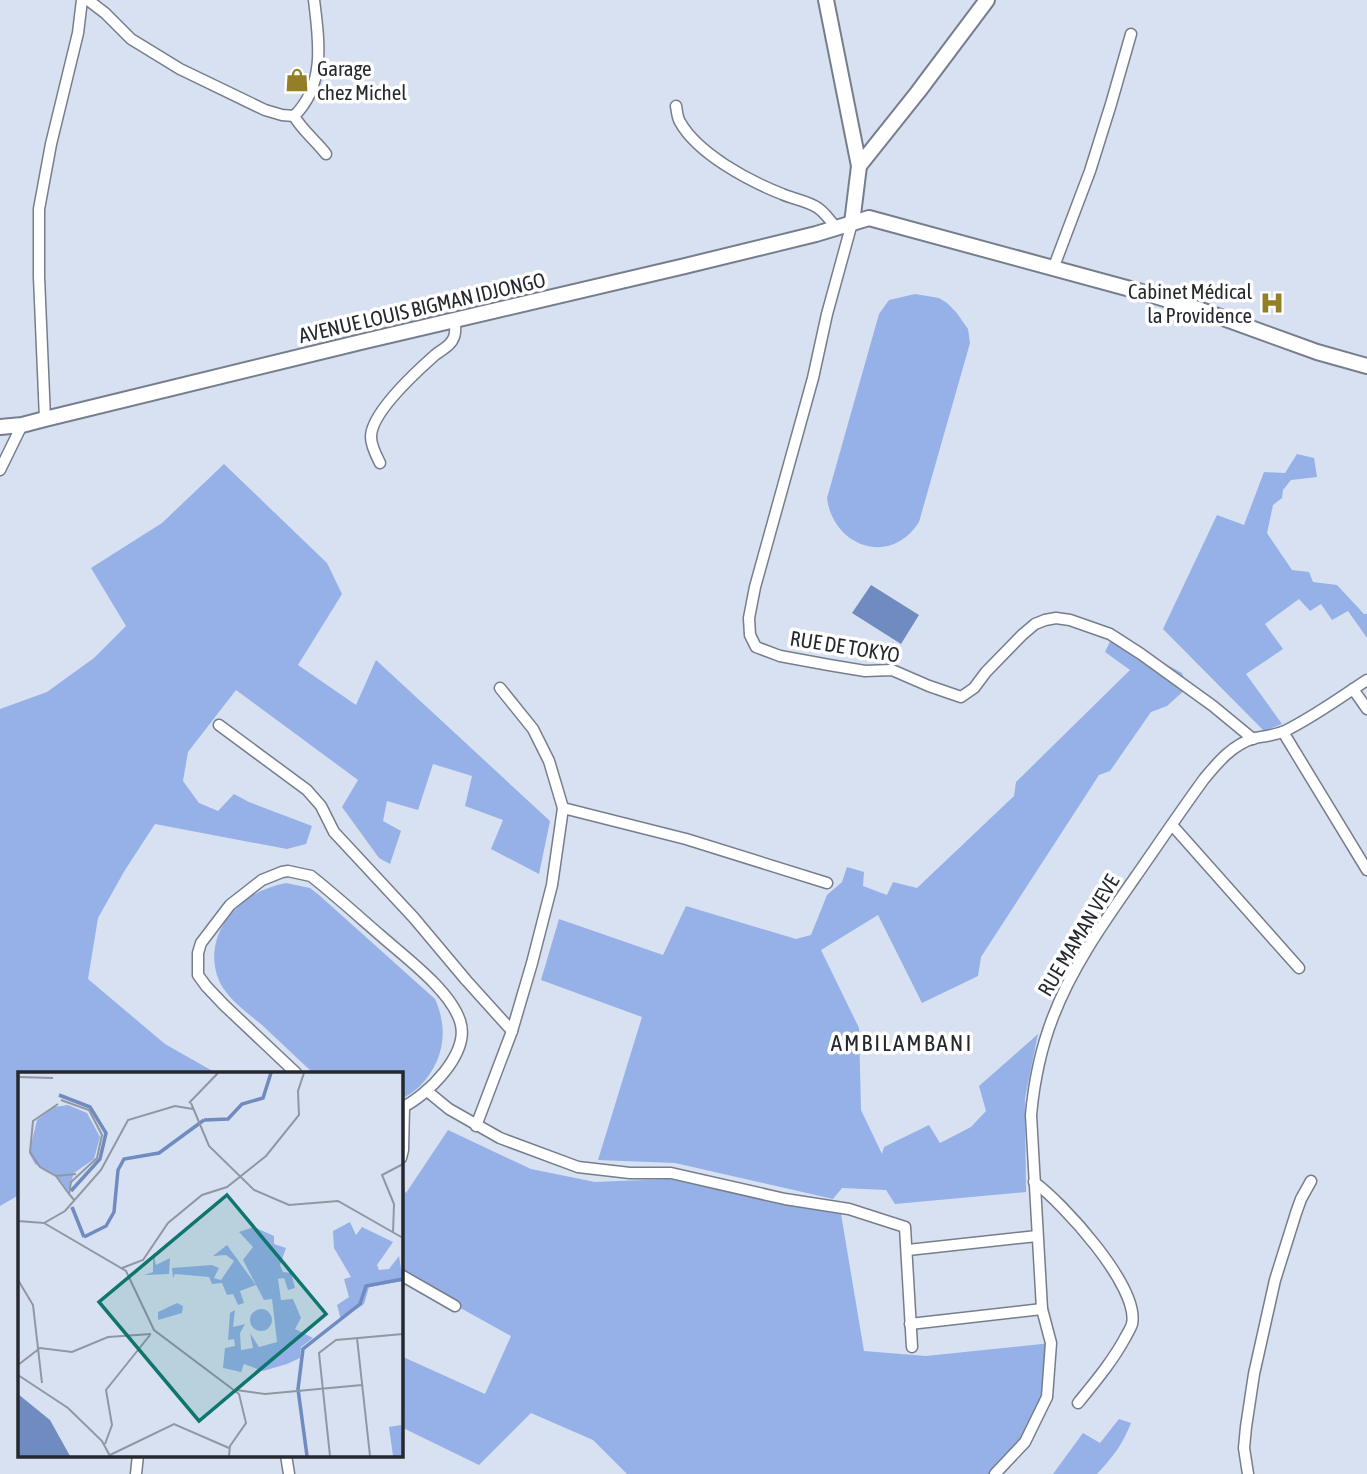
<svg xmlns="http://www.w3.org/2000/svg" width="1367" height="1474" font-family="'Asap Condensed',sans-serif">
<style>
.green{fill:#95b1e8}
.water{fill:#708bc0}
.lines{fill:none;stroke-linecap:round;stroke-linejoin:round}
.street-casing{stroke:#767e8d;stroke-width:13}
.secondary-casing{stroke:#767e8d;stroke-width:18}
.street{stroke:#fff;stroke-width:10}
.secondary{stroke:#fff;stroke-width:14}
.labels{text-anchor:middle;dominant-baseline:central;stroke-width:7;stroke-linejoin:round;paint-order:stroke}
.poi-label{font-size:21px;fill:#25292f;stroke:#fff;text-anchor:start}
.street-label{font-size:21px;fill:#25292f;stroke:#fff}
.neighbourhood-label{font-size:23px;letter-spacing:2px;fill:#25292f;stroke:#fff}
.inset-river{fill:none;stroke:#708bc0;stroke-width:3.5}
.inset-road{fill:none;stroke:#9097a3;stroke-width:2}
.view{fill:#0f766e;fill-opacity:0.15;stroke:#0f766e;stroke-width:3.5}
.inset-edge{fill:none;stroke:#25292f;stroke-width:3.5}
</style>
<rect width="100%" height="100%" fill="#d8e1f1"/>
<g class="green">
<path d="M915,294L939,298L947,303L956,312L968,329L970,343L919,522C891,567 833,547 827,498L879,314L889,300Z"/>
<path d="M1297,454L1314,458L1317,477L1291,480L1283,490L1282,498L1273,505L1267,533L1292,570L1309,572L1313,582L1337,585L1364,614H1367V638L1348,611L1332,620L1321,604L1310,611L1299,599L1265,624L1283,649L1246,674L1282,724L1264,731L1163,629L1217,515L1244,525L1264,472L1285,473Z"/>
<path d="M224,464L327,563L342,594L298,665L356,705L376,660L550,821L539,874L491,849L503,820L465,806L472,776L433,764L418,810L387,801L383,821L401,831L390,864L379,858L342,807L358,780L236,690L188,752L183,781L199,803L218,811L234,794L249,802L312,826L306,844L287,849L155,824L125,870L98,918L88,979L165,1044L216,1073H19V1195L0,1206V709L47,692L94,658L126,626L91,568L162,523Z"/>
<path d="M1113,635L1182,673L1188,687L1167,706L1151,712L1110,771L1099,775L981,957L978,976L922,1003L878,915L821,950L859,1028L861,1110L882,1154L884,1147L929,1125L940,1143L971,1127L986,1111L979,1086L1038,1034L1025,1098L1026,1192L895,1204L886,1190L842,1188L833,1199L675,1163L598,1160L642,1017L541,980L559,919L663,955L686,906L796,939L811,935L827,895L842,882L847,867L864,872L863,886L887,895L893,882L917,888L1014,796L1016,782L1130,670L1105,652Z"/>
<path d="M286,883L310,888L319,895L435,999C449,1030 444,1061 420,1086C415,1091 408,1095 402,1099H401V1073H313C296,1057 279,1041 262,1025C250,1015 236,1005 226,992C209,970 211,939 228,918C243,898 262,888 286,883Z"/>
<path d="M448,1130L531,1169L595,1182L668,1179L802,1207L841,1214L864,1351L926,1356L1051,1343L1047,1397L1025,1442L995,1474H627L593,1440L531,1413L479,1465L401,1427V1356L485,1394L511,1336L401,1275V1185L406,1193Z"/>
<path d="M1119,1419L1131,1423C1123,1444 1112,1458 1097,1474H1053L1083,1433L1100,1443Z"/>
</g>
<path class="water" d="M871,585L919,615L901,644L852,613Z"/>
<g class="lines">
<g class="street-casing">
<g id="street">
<path d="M88,0L105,13L131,39L180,69L265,110L282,115L294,116C326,85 319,40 314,0"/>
<path d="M676,106C677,111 677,117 680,122C698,154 749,181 782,194C793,199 808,201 818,208C825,213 831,221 836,228"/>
<path d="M294,116C302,130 316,141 326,154"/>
<path d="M852,223L827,314L813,378L755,587L749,618L750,635L756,647L780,656L829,665L865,671L892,670L929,686L961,697L974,688L986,672L1022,635L1035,624L1045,620L1056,618L1070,620L1110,634L1141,654L1213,706L1253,739"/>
<path d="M1053,269L1090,171L1111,104L1131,34"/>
<path d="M45,419L39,277V209L51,144L78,33L82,0"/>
<path d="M380,463C376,455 371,446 371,437C371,413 417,371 435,355C441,350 451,346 454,337C456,332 455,325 455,320"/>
<path d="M0,470L22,425"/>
<path d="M1353,689L1367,709"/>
<path d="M219,725L307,790L321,806L334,832L414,918L466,980L512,1031"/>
<path d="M1283,732L1367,870"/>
<path d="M563,808L686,839L827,883"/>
<path d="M1172,825L1299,968"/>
<path d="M296,1073L224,1005L206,986L198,975V953L201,943L230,905L262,880L282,872L288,871L311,876C335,895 357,915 380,935C405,957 450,990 460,1021C471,1053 427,1096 401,1108"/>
<path d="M427,1091L449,1109L500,1138L578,1167L630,1173H671L785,1199L849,1209L905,1227L912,1347"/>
<path d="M476,1126L512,1031L532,963L552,885L563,808L549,761L533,729L500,688"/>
<path d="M401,1158L403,1150L404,1107"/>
<path d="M1034,1182C1062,1202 1140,1287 1132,1324C1131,1328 1127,1334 1125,1338C1112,1362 1095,1382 1078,1403"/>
<path d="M908,1250L1037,1236"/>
<path d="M401,1275L455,1306"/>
<path d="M910,1324L1042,1309"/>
<path d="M286,1455L289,1474"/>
<path d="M136,1474L138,1455"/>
<path d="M995,1474L1025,1442L1047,1397L1051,1343L1042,1309L1031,1115C1034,1082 1041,1048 1053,1017C1072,967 1104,922 1134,879C1157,846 1180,812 1204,779C1218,762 1233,744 1255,738C1266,736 1277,735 1287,730C1315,716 1341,697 1367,680"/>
<path d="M1248,1474L1244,1448L1246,1427L1254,1374L1275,1280L1296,1213L1301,1199L1311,1181"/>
</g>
</g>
<g class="secondary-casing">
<g id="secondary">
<path d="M826,0L859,166L852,223"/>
<path d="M859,166L918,92L987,0"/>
<path d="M0,427L22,425L45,419L365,341L685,266L816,234L869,218L1145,293L1201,310L1317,352L1367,366"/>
</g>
</g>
<use href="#street" class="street"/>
<use href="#secondary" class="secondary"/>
</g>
<defs>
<g id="shop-bare" transform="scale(1.89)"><path d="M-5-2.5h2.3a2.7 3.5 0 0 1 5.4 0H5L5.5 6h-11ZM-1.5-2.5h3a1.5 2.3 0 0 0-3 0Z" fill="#927f26" stroke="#fff" stroke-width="2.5" paint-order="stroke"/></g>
<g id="hospital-bare" transform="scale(1.89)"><path d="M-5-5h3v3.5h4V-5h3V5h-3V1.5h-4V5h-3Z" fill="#927f26" stroke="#fff" stroke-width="2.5" paint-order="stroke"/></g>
</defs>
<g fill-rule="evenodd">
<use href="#shop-bare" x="297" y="80"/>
<use href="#hospital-bare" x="1272" y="303"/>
</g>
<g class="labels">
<g class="poi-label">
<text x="317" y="68">Garage<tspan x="317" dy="24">chez Michel</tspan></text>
<text x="1252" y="291" text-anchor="end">Cabinet Médical<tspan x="1252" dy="24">la Providence</tspan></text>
</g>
<g class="street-label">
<text transform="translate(422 307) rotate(-13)">AVENUE LOUIS BIGMAN IDJONGO</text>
<text transform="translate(845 646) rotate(9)">RUE DE TOKYO</text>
<text transform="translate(1078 935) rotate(-59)">RUE MAMAN VEVE</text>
</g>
<g class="neighbourhood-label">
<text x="902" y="1043">AMBILAMBANI</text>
</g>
</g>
<g transform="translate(18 1072)">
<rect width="385" height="385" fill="#d8e1f1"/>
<path d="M50,33L69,41L82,65L76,87L56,101L50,119L39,104L17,92L11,81L19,48L36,35ZM332,150L338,163L344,155L375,170L359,193L361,198L371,197L381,184L385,209L351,215L346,232L323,248L319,233L331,225L326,207L333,205L316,176L315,159ZM236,155L256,164V172L268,176L262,193L265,200L273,201L277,216L270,218L266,206L260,207L263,228L275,227L283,246L277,257L295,266L283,275L282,286L269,292L245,299L226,292L223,300L205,296L207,276L217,274L216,267L210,268L212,241L217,238L215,255L227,252L222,261L223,278L235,276L232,261L241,275L259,270L254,227L246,228L225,188L235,175L221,160ZM209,173L238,213L222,219L226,231L220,233L215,222L209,223L204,211L194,212L191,205L157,202L155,206L154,196L194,193L201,196L196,206L203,208L216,189L208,183L195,184ZM135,180L138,193L152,186L151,202L126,203L135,200ZM159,231L165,234L164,241L140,248V240ZM232 248a11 11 0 1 1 22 0a11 11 0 1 1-22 0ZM382,334L385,384H375L371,355L383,353Z" fill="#95b1e8"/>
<path d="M0,322L32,348L52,384H0Z" fill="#708bc0"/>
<path class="inset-river" d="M41,23L72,35L88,61L82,87L53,119M186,48L210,47L224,32L245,26L253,1M54,135L66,165M66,165L88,154L96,140L100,98L106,87L141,81L186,48M289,384L280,317L285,277L342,232L348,214L385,207"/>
<path class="inset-road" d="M385,1V50M0,5L35,6M43,28L71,38L84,63L79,86L53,110L51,122L57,129M171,31L200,1M173,31L191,74L236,118L271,133L320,129L385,166M40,32L15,49L12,80L22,95L38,104L58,102M38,104L51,122M0,149L26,151L47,139L83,98L110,48L157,34L175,37M26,151L108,199L136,258L221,322L228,351L212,374L211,384M375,161L376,132L364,103L385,92M104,196L125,188L150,151L184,123L209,115L248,84L281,43L280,19L286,1M0,208L15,233L24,311M339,266L352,384M0,293L22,276L54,280L90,265L133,262M0,303L50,336L84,369L92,384M218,318L247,322L344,313M87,372L94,353L88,318L132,263M92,383L156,352L211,376M312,384L301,281L318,268L385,262"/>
<path class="view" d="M209,123L308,242L181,349L81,230Z"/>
<rect width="385" height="385" class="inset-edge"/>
</g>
</svg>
